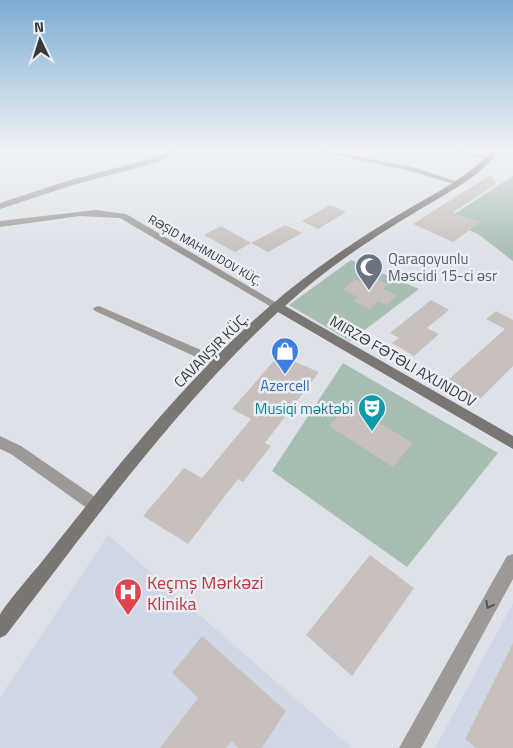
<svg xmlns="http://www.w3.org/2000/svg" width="513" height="748" font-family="'Titillium Web',sans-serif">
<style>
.built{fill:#d0d8e5}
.green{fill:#a8beb3}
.building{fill:#c7c0bc}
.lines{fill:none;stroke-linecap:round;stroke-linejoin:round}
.minor{fill:#9c9997;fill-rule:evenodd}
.tertiary{fill:#9c9997;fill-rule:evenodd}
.secondary{fill:#7a7673;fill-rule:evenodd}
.oneway{stroke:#505152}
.labels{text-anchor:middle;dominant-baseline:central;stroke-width:5;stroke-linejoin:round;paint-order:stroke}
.far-street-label{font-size:12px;fill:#37393b;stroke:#ebeff5}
.worship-label{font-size:15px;fill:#5b616d;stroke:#ebeff5;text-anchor:start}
.street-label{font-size:15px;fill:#37393b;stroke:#ebeff5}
.shop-label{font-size:15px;fill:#366cbe;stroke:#ebeff5}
.culture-label{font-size:15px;fill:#0d838f;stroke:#ebeff5;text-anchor:end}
.near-health-label{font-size:18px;fill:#be3a42;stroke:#ebeff5;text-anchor:start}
</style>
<rect width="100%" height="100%" fill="#dee2e8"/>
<g class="built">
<path d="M108,535L352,748H0V697Z"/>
<path d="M513,603V748H435Z"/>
</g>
<g class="green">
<path d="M513,176V261L478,234L445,220Z"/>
<path d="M351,260L419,289L350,341L289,305Z"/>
<path d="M343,363L498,453L407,567L272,471Z"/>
</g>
<g class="building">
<path d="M490,175L496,184L452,213L481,222L453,242L413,224Z"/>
<path d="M330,205L346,212L318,229L302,221Z"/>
<path d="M285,225L302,233L268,252L251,243Z"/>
<path d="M221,226L251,243L235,252L204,235Z"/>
<path d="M368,275L388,284L383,289L397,295L387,305L378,301L370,309L353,301L358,297L342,290L355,279L361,282Z"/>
<path d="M431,300L449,310L427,328L439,334L414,356L392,343L399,338L390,333Z"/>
<path d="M496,311L513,320V366L480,399L448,380L505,329L486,319Z"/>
<path d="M279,355L319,372L265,443L271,446L243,482L238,479L188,544L143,516L184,468L202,478L251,419L232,409Z"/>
<path d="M350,405L413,443L393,467L329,426Z"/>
<path d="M370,555L414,588L352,676L306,635Z"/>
<path d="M202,636L286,711L262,748H239L232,741L226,748H160L198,698L172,673Z"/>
<path d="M513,643V748H476L465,739Z"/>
</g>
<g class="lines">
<g class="minor">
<path d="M170,150H179L159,162L73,185L0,209V203L67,181L153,158Z"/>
<path d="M312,150H325L416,168L461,183L457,185L414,172Z"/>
<path d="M456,150H466L494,158L490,160L456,152Z"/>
<path d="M96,210L126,214L282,306L277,309L273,308L120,218L80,216L0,227V221Z"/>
<path d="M99,306L224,360L226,363L224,366H216L95,311L93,309L95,307Z"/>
<path d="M0,436L21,446L101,501L104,506L101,511L96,513L91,511L11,454L0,449Z"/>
</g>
<path class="tertiary" d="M513,554V579L421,748H399L507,556Z"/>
<path class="secondary" d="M492,150H500C478,179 445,194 414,213C369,240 324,270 285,306L513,436V449L278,312C175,408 92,523 6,635L0,638C0,631 0,622 0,615C2,608 37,568 44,559C125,457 209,348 315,270C345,248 377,227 410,208C439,191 470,176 492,150Z"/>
</g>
<defs><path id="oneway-chevron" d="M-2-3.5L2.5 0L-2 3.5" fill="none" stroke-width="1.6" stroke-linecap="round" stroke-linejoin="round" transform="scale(1.25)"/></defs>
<use class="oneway" href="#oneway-chevron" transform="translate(489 605) rotate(119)"/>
<linearGradient id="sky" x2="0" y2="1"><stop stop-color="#7cacd1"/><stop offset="0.59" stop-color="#f0f2f5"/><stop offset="1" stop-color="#f0f2f5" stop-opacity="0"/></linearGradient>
<rect width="513" height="254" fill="url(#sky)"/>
<defs>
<g id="mosque-pin" transform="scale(1.4375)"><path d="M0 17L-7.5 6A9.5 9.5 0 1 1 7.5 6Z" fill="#6b7280" stroke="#ebeff5"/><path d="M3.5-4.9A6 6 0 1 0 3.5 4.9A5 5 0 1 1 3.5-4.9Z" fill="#fff"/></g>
<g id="shop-pin" transform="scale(1.4375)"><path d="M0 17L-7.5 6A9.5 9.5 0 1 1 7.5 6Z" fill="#3f7fe0" stroke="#ebeff5"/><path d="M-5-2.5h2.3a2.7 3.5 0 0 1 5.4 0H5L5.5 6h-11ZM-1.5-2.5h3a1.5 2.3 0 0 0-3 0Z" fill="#fff"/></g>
<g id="theatre-pin" transform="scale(1.4375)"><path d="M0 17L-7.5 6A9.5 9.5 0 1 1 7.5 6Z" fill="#0f9aa8" stroke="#ebeff5"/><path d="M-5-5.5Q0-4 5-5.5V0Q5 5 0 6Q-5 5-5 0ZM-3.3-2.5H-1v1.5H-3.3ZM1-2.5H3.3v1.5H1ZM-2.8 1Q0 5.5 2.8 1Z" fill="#fff"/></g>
<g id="hospital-pin" transform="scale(1.4375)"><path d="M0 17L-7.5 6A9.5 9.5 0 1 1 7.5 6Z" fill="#e0444e" stroke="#ebeff5"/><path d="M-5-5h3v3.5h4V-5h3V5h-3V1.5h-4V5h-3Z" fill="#fff"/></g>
</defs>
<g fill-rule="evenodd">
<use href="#mosque-pin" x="369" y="267"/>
<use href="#shop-pin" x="285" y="351"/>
<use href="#theatre-pin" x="372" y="408"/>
<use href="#hospital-pin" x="128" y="592"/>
</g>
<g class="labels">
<g class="far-street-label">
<text transform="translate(205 250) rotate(30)">RƏŞID MAHMUDOV KÜÇ.</text>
</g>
<g class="worship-label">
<text x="388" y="258">Qaraqoyunlu<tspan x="388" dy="17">Məscidi 15-ci əsr</tspan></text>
</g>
<g class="street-label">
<text transform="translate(211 350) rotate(-45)">CAVANŞIR KÜÇ.</text>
<text transform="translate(403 361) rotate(30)">MIRZƏ FƏTƏLI AXUNDOV</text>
</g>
<g class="shop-label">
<text x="285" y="385">Azercell</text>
</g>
<g class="culture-label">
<text x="353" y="408">Musiqi məktəbi</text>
</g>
<g class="near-health-label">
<text x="147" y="582">Keçmş Mərkəzi<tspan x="147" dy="21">Klinika</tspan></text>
</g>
</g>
<g transform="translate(40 40) rotate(356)" stroke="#ebeff5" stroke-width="4" paint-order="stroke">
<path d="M0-4L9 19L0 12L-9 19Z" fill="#37393b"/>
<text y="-8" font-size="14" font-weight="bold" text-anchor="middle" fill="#37393b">N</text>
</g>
</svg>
